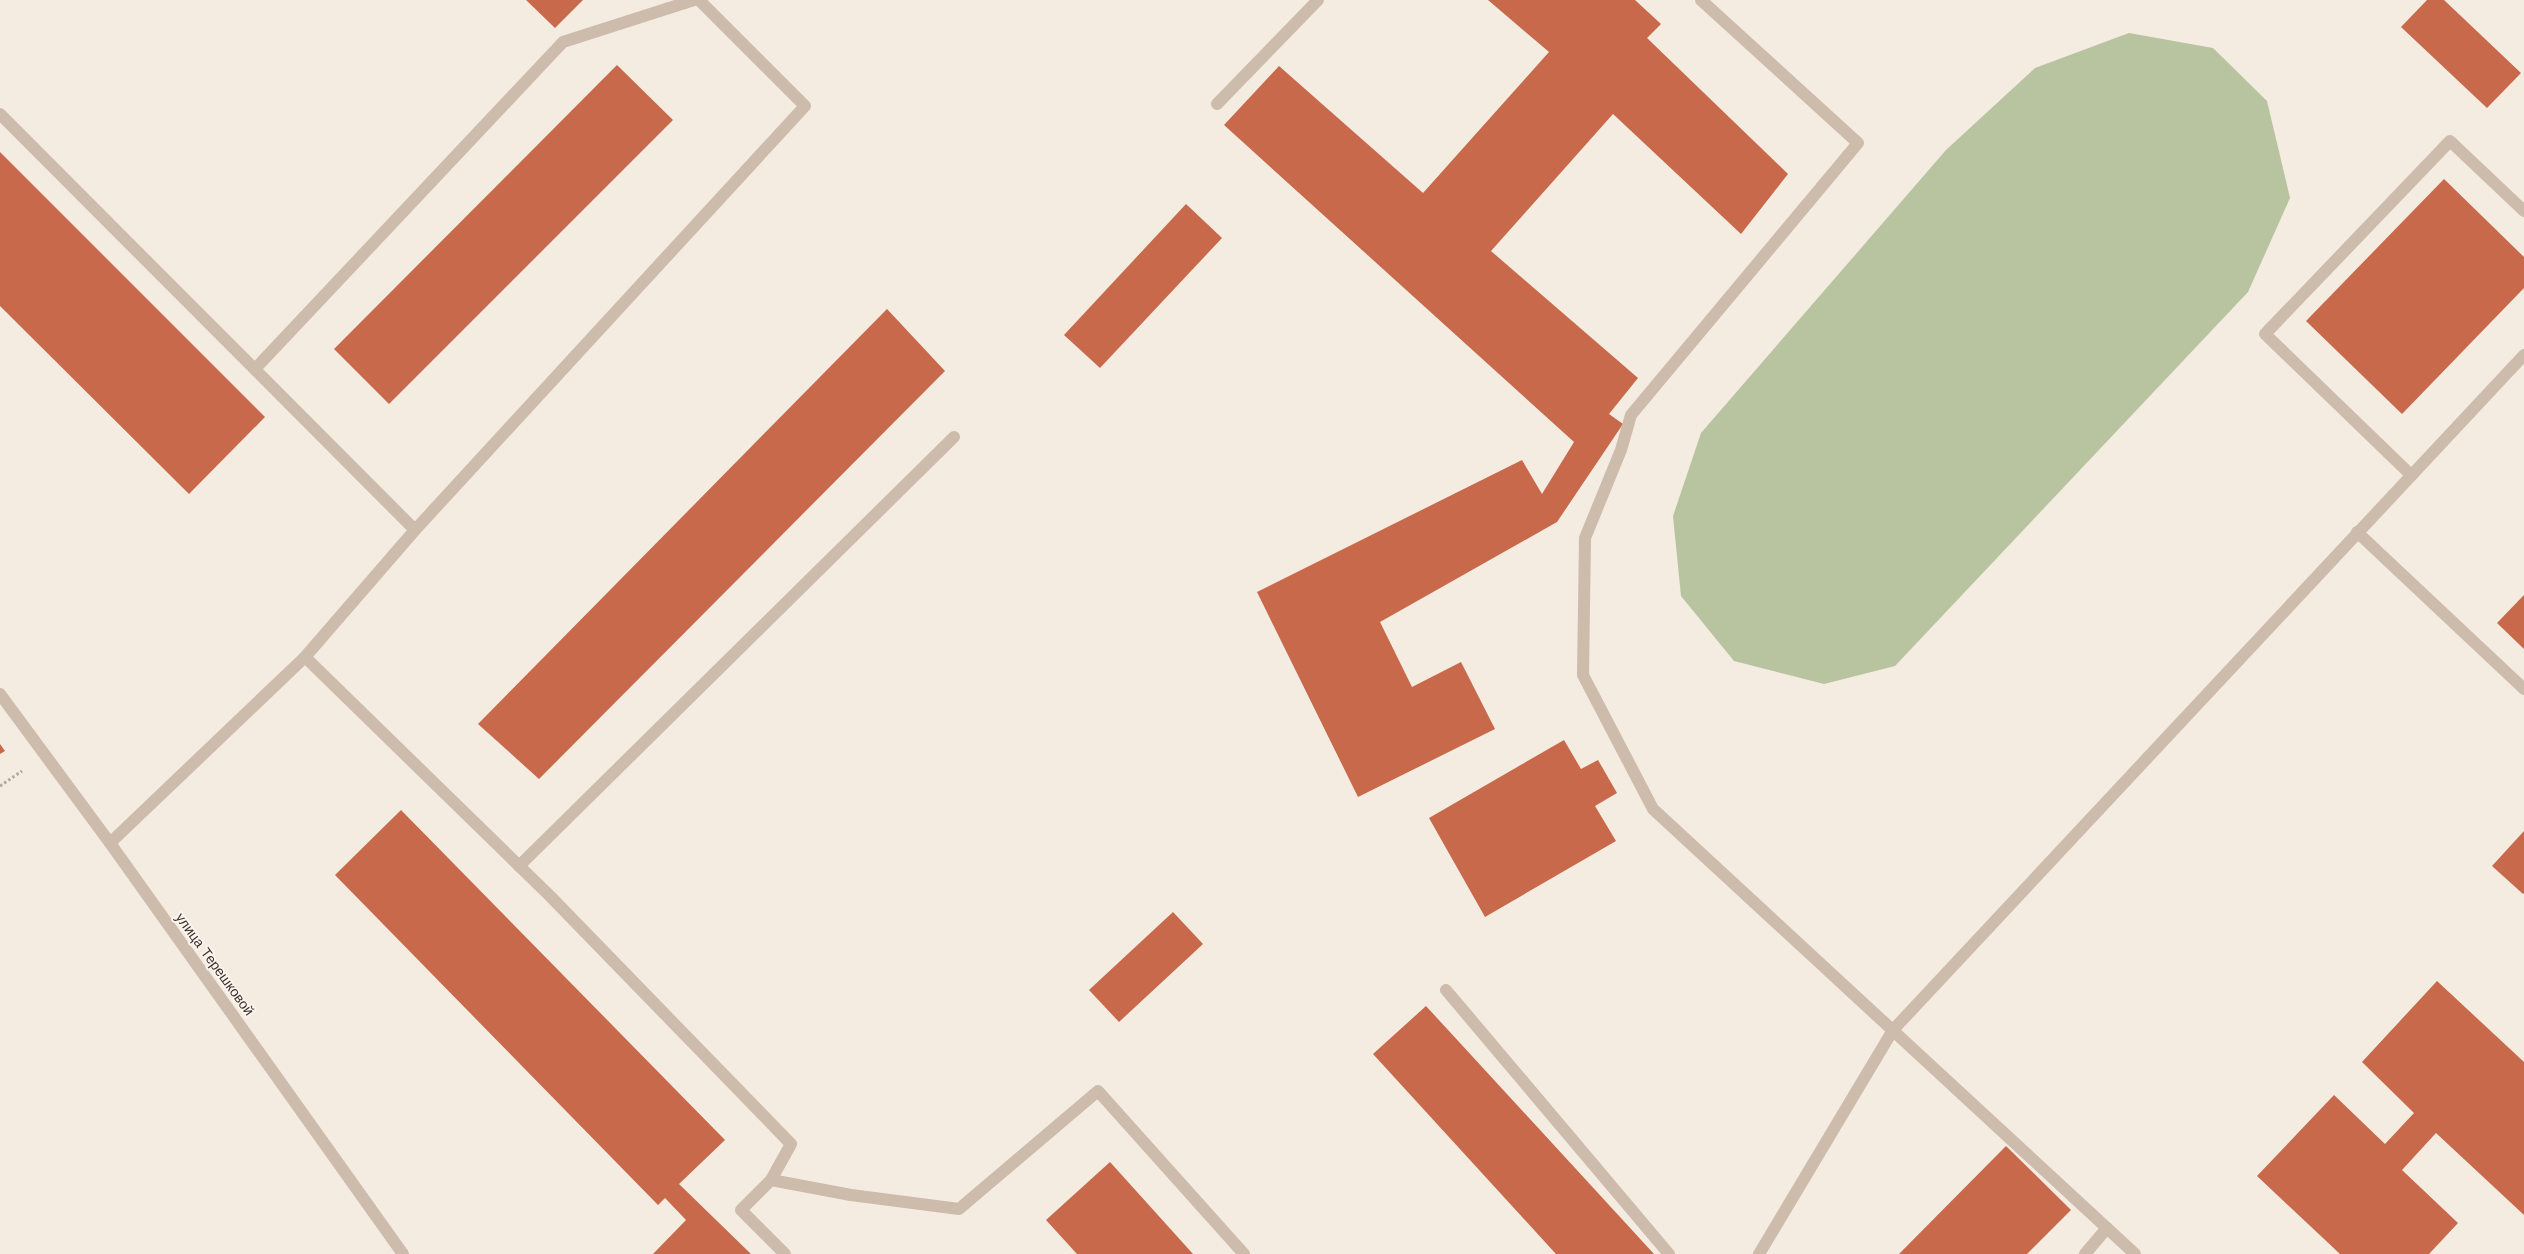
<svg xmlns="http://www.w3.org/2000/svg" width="2524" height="1254" font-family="'Work Sans',sans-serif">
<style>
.green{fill:#b8c4a0}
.building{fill:#c8694b}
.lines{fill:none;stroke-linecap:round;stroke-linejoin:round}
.path{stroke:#b9a596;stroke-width:3;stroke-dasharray:2.5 2.5;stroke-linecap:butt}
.service{stroke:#cdbbac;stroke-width:12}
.minor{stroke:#cdbbac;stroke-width:12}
.labels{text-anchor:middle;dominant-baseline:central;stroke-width:4;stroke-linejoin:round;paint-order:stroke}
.street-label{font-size:14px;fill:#3b302b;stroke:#fbf5ee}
</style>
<rect width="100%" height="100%" fill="#f4ebe1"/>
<path class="green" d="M2129,33L2213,48L2267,101L2290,198L2248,292L1895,666L1824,684L1734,661L1681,596L1673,516L1701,433L1946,150L2035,68Z"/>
<g class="building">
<path d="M526,0H583L555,28Z"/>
<path d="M1488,0H1635L1661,24L1647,38L1788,174L1741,234L1613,114L1491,251L1638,378L1609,414L1623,424L1557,522L1380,622L1412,687L1461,662L1495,729L1358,797L1257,592L1522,460L1542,494L1574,442L1224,125L1279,66L1423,193L1549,52Z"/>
<path d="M2427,0H2444L2521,73L2487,108L2401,27Z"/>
<path d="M617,65L673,120L389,404L334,349Z"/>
<path d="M0,152L265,417L189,494L0,306Z"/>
<path d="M2444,179L2524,257V288L2402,414L2306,321Z"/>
<path d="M1186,204L1222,238L1100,368L1064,335Z"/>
<path d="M887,309L945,371L539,779L478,724Z"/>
<path d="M2524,595V649L2497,623Z"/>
<path d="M1564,740L1581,769L1598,760L1617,793L1595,806L1616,841L1485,917L1429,818Z"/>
<path d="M0,744L5,751L0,754Z"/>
<path d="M401,810L725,1140L679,1184L751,1254H653L686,1220L665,1198L658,1205L335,875Z"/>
<path d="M2524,831V893L2523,894L2492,866Z"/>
<path d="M1173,912L1203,944L1119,1022L1089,990Z"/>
<path d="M2437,981L2524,1062V1215L2436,1133L2402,1170L2458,1223L2429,1254H2340L2257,1176L2334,1095L2385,1144L2414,1113L2362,1062Z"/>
<path d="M1426,1006L1654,1254H1556L1373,1054Z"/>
<path d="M2006,1146L2071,1210L2027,1254H1899Z"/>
<path d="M1110,1162L1193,1254H1077L1046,1220Z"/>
</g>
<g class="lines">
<path class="path" d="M0,786L22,771"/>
<g class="service">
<path d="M1701,0L1858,143L1631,415L1621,450L1585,538L1583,675L1653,809L2135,1254"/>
<path d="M1217,104L1318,0"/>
<path d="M0,114L415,530"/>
<path d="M255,369L563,42L694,0"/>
<path d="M2411,475L2265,334L2450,141L2524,211"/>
<path d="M2357,532L2524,689"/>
<path d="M305,657L415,530L805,106L699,0"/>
<path d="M110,843L305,657L550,896L791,1144L771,1180L741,1210L785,1254"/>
<path d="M519,866L954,437"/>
<path d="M1446,990L1669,1254"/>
<path d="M771,1180L851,1195L959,1209L1098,1091L1244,1254"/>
<path d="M1759,1254L1893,1030L2524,355"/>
<path d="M2085,1254L2107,1228"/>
</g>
<path class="minor" d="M0,694L110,843L403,1254"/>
</g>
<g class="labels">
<g class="street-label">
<text transform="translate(215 964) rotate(54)">улица Терешковой</text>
</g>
</g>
</svg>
